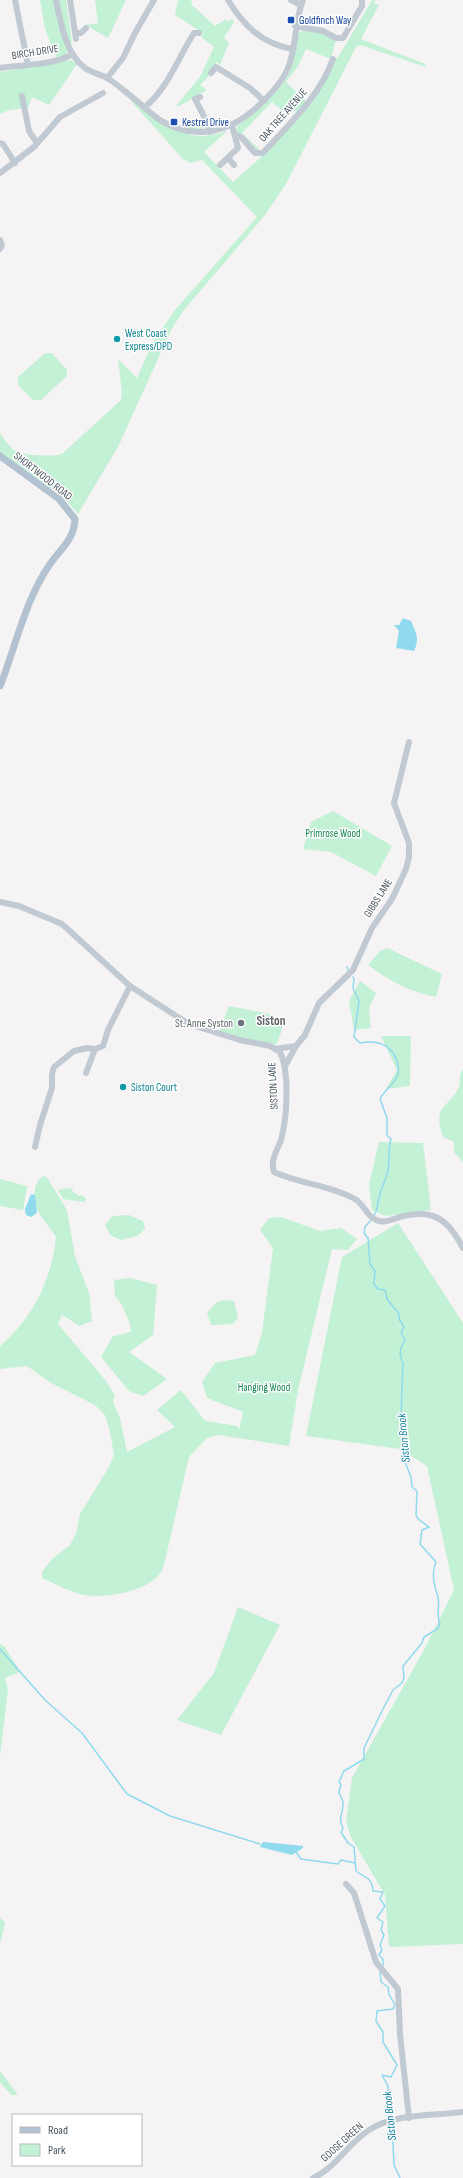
<svg xmlns="http://www.w3.org/2000/svg" width="463" height="2178" font-family="'Sofia Sans Condensed',sans-serif">
<style>
.green{fill:#c3f1d5}
.water{fill:#90daee}
.lines{fill:none;stroke-linecap:round;stroke-linejoin:round}
.stream{stroke:#90daee;stroke-width:1.5}
.minor{stroke:#c1cad2;stroke-width:6}
.major{stroke:#b3c2d1;stroke-width:7}
.transit-dot{fill:#1a4fb4;stroke:#fff;stroke-width:1.5}
.culture-dot{fill:#0f9aa8;stroke:#fff;stroke-width:1.5}
.worship-dot{fill:#6b7280;stroke:#fff;stroke-width:1.5}
.labels{text-anchor:middle;dominant-baseline:central;stroke-width:3;stroke-linejoin:round;paint-order:stroke}
.transit-label{font-size:11px;fill:#164399;stroke:#fff;text-anchor:start}
.street-label{font-size:11px;fill:#4a5661;stroke:#fff}
.culture-label{font-size:11px;fill:#0d838f;stroke:#fff;text-anchor:start}
.park-label{font-size:11px;fill:#17864f;stroke:#fff}
.worship-label{font-size:11px;fill:#5b616d;stroke:#fff;text-anchor:end}
.water-label{font-size:12px;font-style:italic;fill:#0c7c9b;stroke:#fff}
.quarter-label{font-size:13px;font-weight:bold;fill:#5f6368;stroke:#fff}
</style>
<rect width="100%" height="100%" fill="#f5f3f3"/>
<g class="green">
<path d="M40,0H66L72,42L66,55L56,57L45,29Z"/>
<path d="M95,0H126L108,38L86,25L98,23Z"/>
<path d="M178,0H190L193,3L191,4L215,26L226,19L228,22L232,19L234,22L224,38L229,43L220,65L217,62L211,70L212,73L200,85L207,90L179,106H176L200,77L214,47L201,37L203,33L175,15Z"/>
<path d="M372,0H376L374,4L379,5L361,39L425,64L426,67L360,45L356,47L286,184L265,215L184,310L171,330L119,445L78,514L68,502L0,453V433C4,439 10,448 17,452C24,455 55,457 62,454L121,400L122,392L118,359L137,378L153,342L175,310L257,217L202,160L190,163L183,159L131,101L132,99C162,122 187,148 228,130L204,152L233,182L258,160L294,121L334,60L339,56Z"/>
<path d="M304,30L323,34L336,40L331,59L306,49L298,66L286,82L306,101L298,111H290L289,116L272,102L242,133L261,151H257L237,133V126C257,110 283,92 291,67C295,56 296,44 298,33Z"/>
<path d="M71,60L77,64L49,105L32,97L28,108L9,110L0,114V72Z"/>
<path d="M203,121L204,126L201,131L185,129Z"/>
<path d="M45,353H52L67,370V376L41,400H33L18,385V377Z"/>
<path d="M333,811L392,846L376,876L331,852L303,849L311,822Z"/>
<path d="M387,948L442,974L436,997C410,992 389,981 368,965L380,951Z"/>
<path d="M360,981L376,993L369,1008L371,1028L354,1030L349,1001Z"/>
<path d="M229,1006L270,1014L271,1019L282,1022V1030L276,1045L247,1040L219,1032Z"/>
<path d="M381,1036H411L410,1086L386,1089L397,1070Z"/>
<path d="M463,1069V1162L454,1152V1142L443,1137C432,1103 448,1110 459,1087C461,1081 458,1075 463,1069Z"/>
<path d="M379,1142L423,1143L431,1210L385,1216L372,1210L369,1185Z"/>
<path d="M46,1176L67,1210L75,1256L89,1293L92,1321L80,1326L62,1315L58,1324L106,1381L115,1395L113,1402L120,1418L127,1452L175,1427L157,1410L181,1390L205,1421L238,1426L239,1430L243,1412L207,1398L202,1382L215,1363L255,1355L262,1333L273,1248L260,1230L269,1218L281,1217L320,1231L341,1228L357,1239L348,1250L332,1249L298,1390L289,1446L219,1435L207,1438L189,1457L163,1569C151,1592 103,1600 79,1594C66,1590 54,1583 42,1578V1572L52,1559L70,1545L77,1531L80,1514L109,1467L114,1455L110,1432L105,1415L95,1405L51,1383L27,1366L0,1369V1346C33,1318 52,1279 56,1237C51,1228 42,1220 38,1211C33,1200 32,1178 46,1176Z"/>
<path d="M0,1179L27,1186L23,1210L0,1206Z"/>
<path d="M68,1188L73,1189L72,1191L79,1196L82,1195L86,1199L84,1202L63,1199L58,1190Z"/>
<path d="M129,1215L143,1221L145,1229L137,1236L121,1240L110,1235L105,1225L112,1216Z"/>
<path d="M398,1223L463,1323V1944L389,1947L385,1895L351,1837L346,1822L352,1778L424,1650L454,1590L427,1466L400,1449L306,1436L342,1257Z"/>
<path d="M130,1278L157,1285L153,1335L129,1352L167,1379L143,1396L129,1391L101,1357L113,1336L131,1332L130,1324L122,1305L115,1296L114,1280Z"/>
<path d="M225,1300L234,1301L238,1318L233,1324L211,1325L207,1313L217,1302Z"/>
<path d="M238,1607L280,1625L221,1735L177,1720L214,1673Z"/>
<path d="M0,1644L5,1647L20,1672L5,1678L8,1690L0,1756Z"/>
<path d="M0,1918L5,1922L0,1944Z"/>
<path d="M0,2071L18,2095H11L0,2082Z"/>
</g>
<g class="water">
<path d="M403,618L411,621C416,633 420,639 414,651L396,648L399,631L394,625H399Z"/>
<path d="M31,1194L35,1195L37,1213L31,1217L26,1215L25,1209Z"/>
<path d="M263,1842L303,1846V1848L292,1855L260,1847Z"/>
</g>
<g class="lines">
<g class="stream">
<path d="M347,967L348,970"/>
<path d="M353,977L354,979L353,988L359,1001L354,1037L360,1043C377,1040 391,1044 397,1061C398,1066 399,1069 398,1074C395,1084 384,1090 380,1099L387,1118V1135L391,1139C388,1149 390,1158 388,1169C387,1179 380,1189 379,1198C377,1205 378,1209 374,1216"/>
<path d="M372,1219L365,1227L364,1233L368,1238L370,1264L375,1271L374,1284L378,1289L385,1290L387,1299L399,1314V1319L404,1327L401,1333L405,1340C400,1349 398,1354 403,1363L401,1417L404,1428L405,1462L411,1477L412,1487L417,1491L416,1515L418,1519L429,1527L422,1530L420,1544L436,1562C431,1574 434,1585 438,1597C440,1605 436,1616 440,1624L437,1629L424,1637L422,1643L403,1666L404,1678L402,1683L393,1690L382,1711L364,1748V1759L344,1771L339,1782L341,1784L339,1792C340,1796 342,1799 343,1802C344,1814 337,1816 343,1828L341,1832L348,1843L354,1847L356,1871C365,1878 372,1877 373,1891L383,1892L380,1899L385,1906L377,1918L383,1922L381,1930L384,1935L380,1945L382,1950L379,1955L383,1959V1965"/>
<path d="M0,1649L45,1700L82,1733L127,1794L170,1816L260,1844"/>
<path d="M296,1852L301,1859L338,1864L341,1860L355,1863"/>
<path d="M380,1972L381,1982L388,1987L389,1994L395,2005L393,2009L377,2011L376,2021L383,2032V2042L397,2065L391,2077L382,2075L388,2086L387,2109L392,2118"/>
<path d="M392,2122L394,2165L400,2178"/>
</g>
<g class="minor">
<path d="M15,0L28,65"/>
<path d="M56,0C61,23 65,53 85,68C92,73 100,74 107,78C114,82 121,88 127,93C138,101 148,112 160,120C193,141 228,133 256,108C268,97 282,83 288,68C297,46 294,22 303,0"/>
<path d="M70,0L76,39"/>
<path d="M228,0C244,26 262,44 293,49"/>
<path d="M291,0L301,5"/>
<path d="M295,26L323,31L336,38H343L362,6V0"/>
<path d="M76,33H81L86,28"/>
<path d="M0,68C20,65 56,65 72,54"/>
<path d="M211,73L216,67L250,88L264,101"/>
<path d="M107,78L123,58L135,33L154,0"/>
<path d="M22,96L29,131L37,143"/>
<path d="M200,97L195,99L206,120L210,132"/>
<path d="M145,107C168,88 178,58 194,33H199"/>
<path d="M236,135L241,137L255,153H263C289,124 320,96 333,59"/>
<path d="M0,143L3,144L15,163"/>
<path d="M228,158L234,165"/>
<path d="M220,165L238,148L232,125"/>
<path d="M0,173L34,147L60,117L103,93"/>
<path d="M0,240L2,245L0,249"/>
<path d="M0,902L19,906L62,924L130,986L184,1021L195,1026L240,1040L270,1046L280,1052C290,1073 287,1118 281,1140C277,1151 270,1160 274,1172C300,1184 330,1185 355,1199C365,1205 367,1218 379,1221C386,1223 393,1219 400,1217C433,1208 448,1219 463,1248"/>
<path d="M275,1049L296,1046"/>
<path d="M285,1066L296,1046L305,1035L319,1003L353,970L372,928L392,899L406,869L409,857V843L394,803L409,742"/>
<path d="M86,1073L95,1049"/>
<path d="M35,1147L40,1125L52,1088V1074L54,1067L74,1051L87,1048L95,1049L103,1046L108,1030L130,986"/>
<path d="M346,1884L354,1893L376,1962L398,1989L400,2034L409,2118"/>
<path d="M313,2178C336,2168 348,2143 369,2130C395,2113 433,2116 463,2112"/>
</g>
<path class="major" d="M0,456L59,499L75,519C74,540 61,548 50,564C25,600 16,646 0,686"/>
</g>
<g class="transit-dot">
<rect x="287" y="16" width="8" height="8" rx="2"/>
<rect x="170" y="118" width="8" height="8" rx="2"/>
</g>
<g class="culture-dot">
<circle cx="117" cy="339" r="4"/>
<circle cx="123" cy="1087" r="4"/>
</g>
<circle class="worship-dot" cx="241" cy="1023" r="4"/>
<g class="labels">
<g class="transit-label">
<text x="299" y="20">Goldfinch Way</text>
<text x="182" y="122">Kestrel Drive</text>
</g>
<g class="street-label">
<text transform="translate(35 52) rotate(-9)">BIRCH DRIVE</text>
<text transform="translate(283 115) rotate(-49)">OAK TREE AVENUE</text>
<text transform="translate(43 476) rotate(38)">SHORTWOOD ROAD</text>
<text transform="translate(378 898) rotate(-58)">GIBBS LANE</text>
<text transform="translate(273 1086) rotate(-93)">SISTON LANE</text>
<text transform="translate(342 2142) rotate(-42)">GOOSE GREEN</text>
</g>
<g class="culture-label">
<text x="125" y="333">West Coast<tspan x="125" dy="13">Express/DPD</tspan></text>
<text x="131" y="1087">Siston Court</text>
</g>
<g class="park-label">
<text x="333" y="833">Primrose Wood</text>
<text x="264" y="1387">Hanging Wood</text>
</g>
<g class="worship-label">
<text x="233" y="1023">St. Anne Syston</text>
</g>
<g class="water-label">
<text transform="translate(404 1438) rotate(-95)">Siston Brook</text>
<text transform="translate(390 2116) rotate(-96)">Siston Brook</text>
</g>
<g class="quarter-label">
<text x="271" y="1021">Siston</text>
</g>
</g>
<rect x="12" y="2114" width="130" height="52" fill="#ffffff" stroke="#b7bbc0"/>
<rect x="20" y="2127" width="20" height="6" fill="#b3c2d1" stroke="#b7bbc0"/>
<text x="48" y="2134" font-size="12" fill="#4a5661">Road</text>
<rect x="20" y="2144" width="20" height="12" fill="#c3f1d5" stroke="#b7bbc0"/>
<text x="48" y="2154" font-size="12" fill="#4a5661">Park</text>
</svg>
